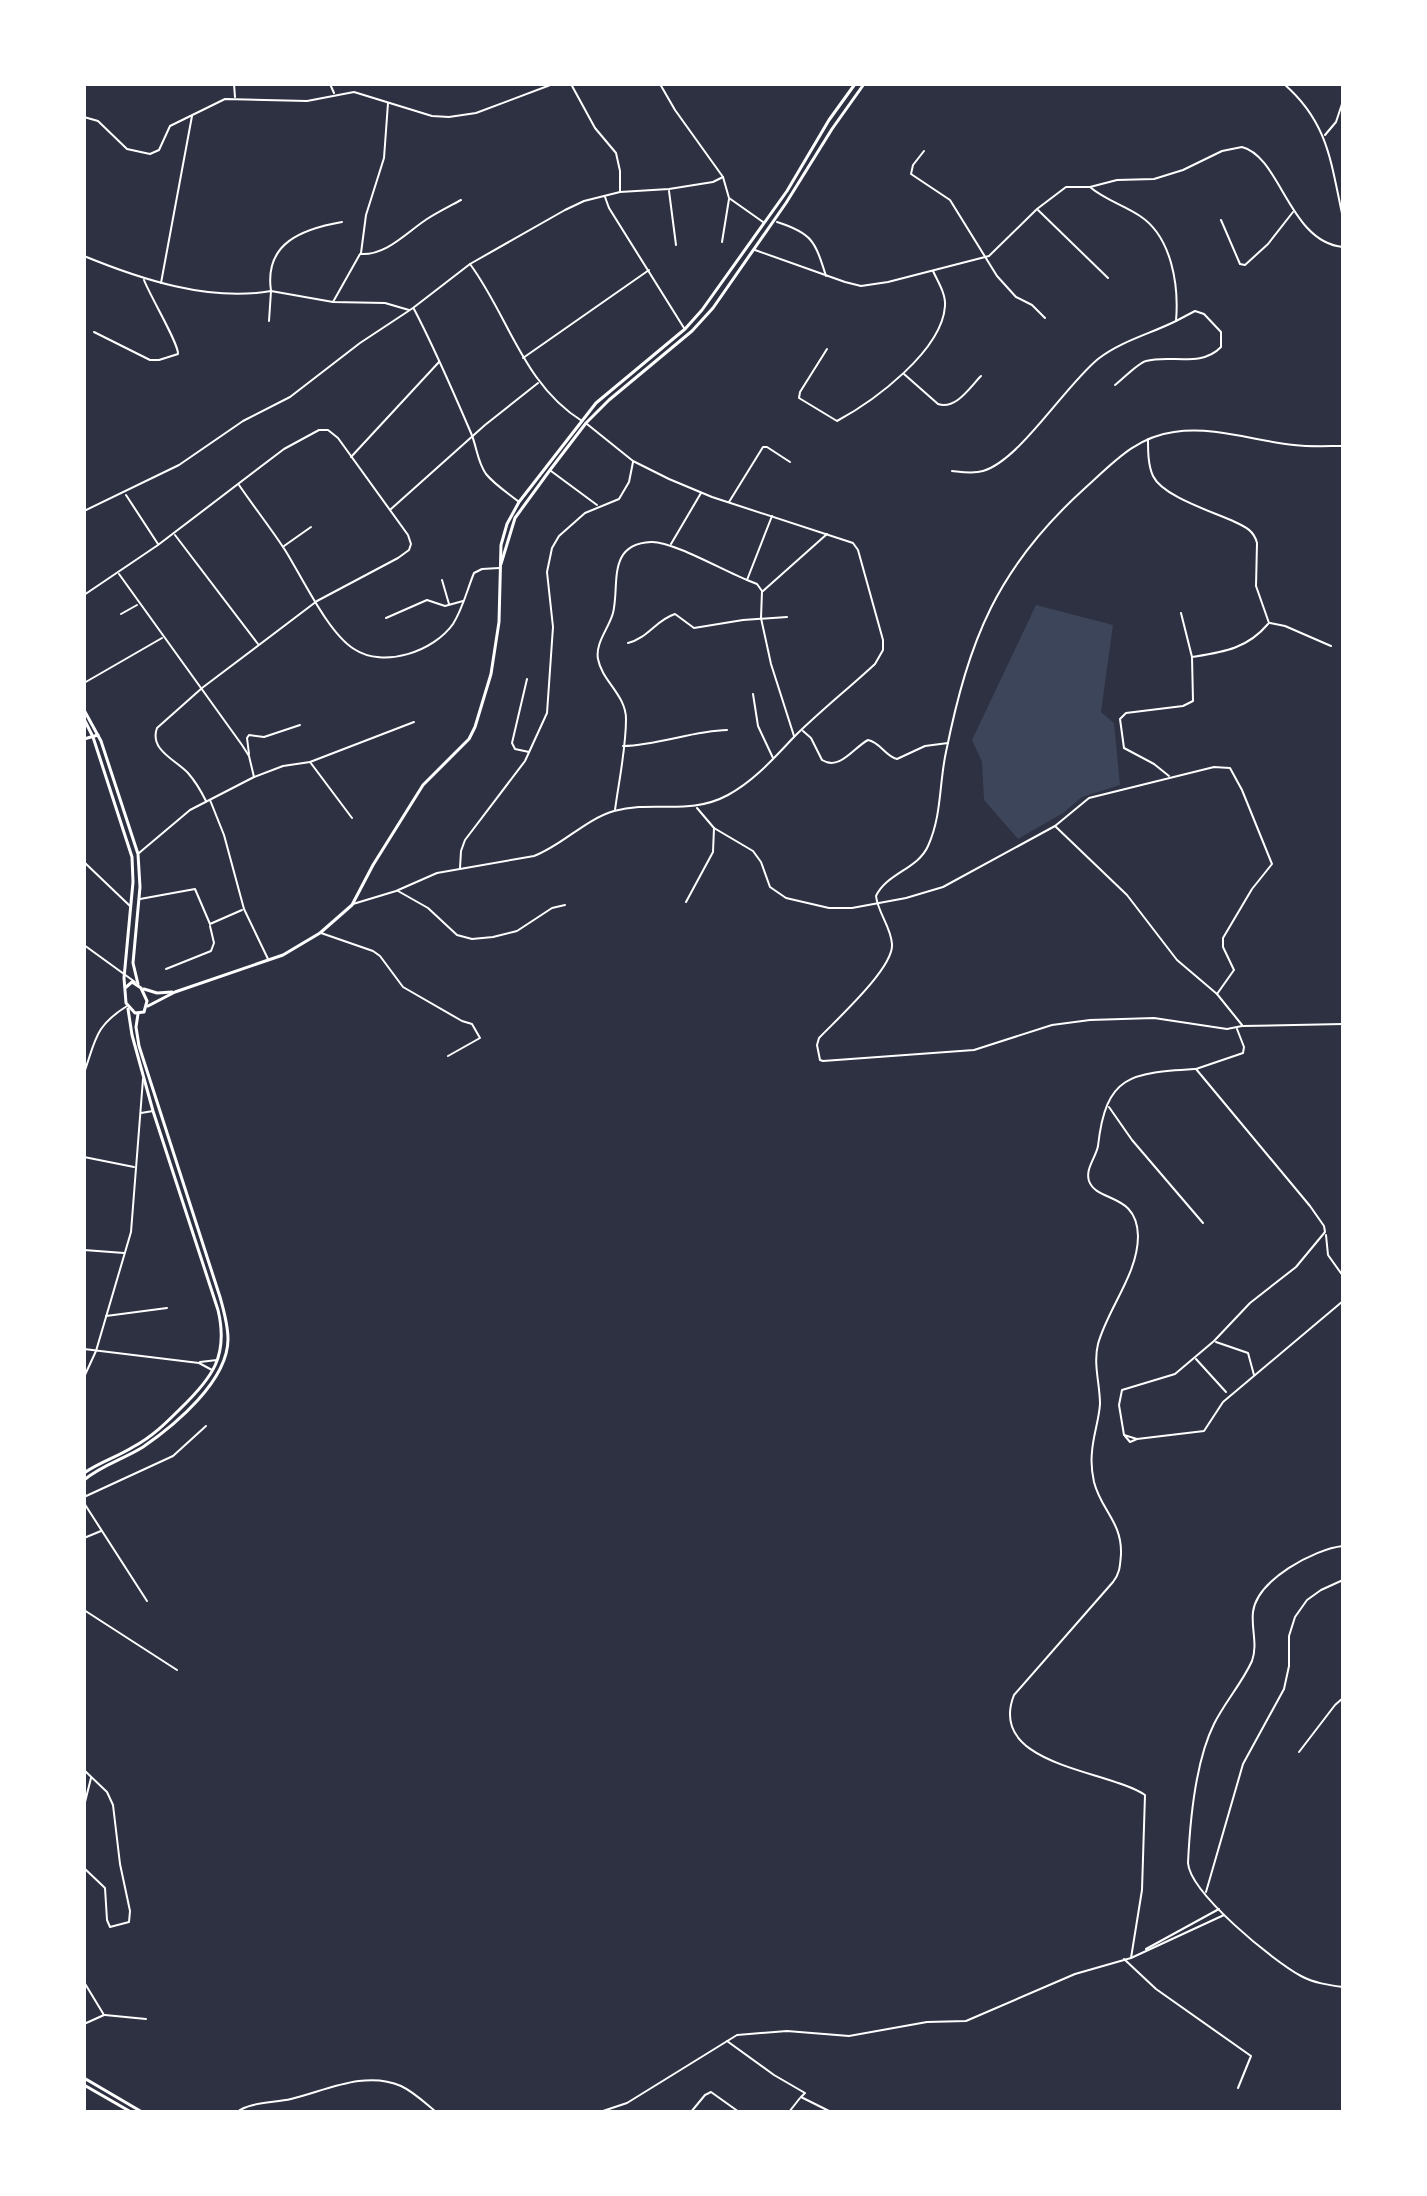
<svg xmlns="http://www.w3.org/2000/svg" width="1427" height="2196" font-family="Lato,sans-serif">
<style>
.green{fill:#3c4559}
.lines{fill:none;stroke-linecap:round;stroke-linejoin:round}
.minor{stroke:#fff;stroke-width:2}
.tertiary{stroke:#fff;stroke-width:3}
.secondary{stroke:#fff;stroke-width:3}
</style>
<rect width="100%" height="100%" fill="#2d3142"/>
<path class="green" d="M1036,605L1113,625L1101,712L1114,723L1120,785L1082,797L1063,813L1018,839L984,800L982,762L972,740Z"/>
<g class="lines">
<g class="minor">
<path d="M234,84L235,97"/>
<path d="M330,84L334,93"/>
<path d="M571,84L595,128L616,153L620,171V191"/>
<path d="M660,84L675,110L723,177L729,198L763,222"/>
<path d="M1284,84C1329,123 1331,164 1343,218"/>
<path d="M84,117L98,121L127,149L150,154L159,150L170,126L225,99L307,101L354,92L432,116L449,117L476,113L553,84"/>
<path d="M1325,135L1336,122L1343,101"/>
<path d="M924,151L913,165L911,174L950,200L997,276L1016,297L1032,305L1045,318"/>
<path d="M669,191L676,245"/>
<path d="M605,197L609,208L684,328"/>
<path d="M1038,210L1108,278"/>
<path d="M1221,220L1240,264L1245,265L1268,244L1293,212"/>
<path d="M342,222C302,229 264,243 271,291L333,302L385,303L409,310"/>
<path d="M777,222C812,233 815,241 826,276"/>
<path d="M722,242L729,199"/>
<path d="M755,250L845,282L861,286L888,282L989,256L1037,209L1066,187H1090L1117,180L1154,179L1183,170L1222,151L1242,147C1281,157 1289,242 1343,247"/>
<path d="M361,253L366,215L384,158L388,103"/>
<path d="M84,256C140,279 209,302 271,291L269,321"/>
<path d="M470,264C509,317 523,384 582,421"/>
<path d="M161,283L192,116"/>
<path d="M333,302L360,254C386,256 407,232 427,219C438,212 450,206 461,200"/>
<path d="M414,309C435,349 453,391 471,433C477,447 477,461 486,474C495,485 508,493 519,502"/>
<path d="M94,332L150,360H159L178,354C179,344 150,296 144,280"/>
<path d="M827,349L800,392L799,398L837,421C874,401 942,351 945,306C946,294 938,282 933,271"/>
<path d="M523,358L649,270"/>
<path d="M904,374L938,404C956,410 970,387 981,376"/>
<path d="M1115,385C1123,379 1138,363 1146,361C1170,354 1201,368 1221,347V332L1204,314L1195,311L1176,321"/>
<path d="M1148,439C1148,451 1148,465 1153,476C1163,497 1214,512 1235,522C1246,527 1254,531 1257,543L1256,586L1269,623"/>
<path d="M1343,446C1327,446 1310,447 1294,445C1255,441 1215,426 1174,432C1135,437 1112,464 1084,489C997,568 969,639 946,752C939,784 942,815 928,846C918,869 887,873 876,896C878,913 891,927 892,944C894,968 836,1020 819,1038L817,1045L820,1060L823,1061L974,1050L1052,1025L1090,1020L1154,1018L1227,1029L1242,1026L1343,1024"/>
<path d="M351,457L439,362"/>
<path d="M551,471L597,505"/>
<path d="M952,471C962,472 973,474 983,471C1020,460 1064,387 1098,359C1121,341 1150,334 1176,321C1179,286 1172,237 1140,216C1124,205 1105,200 1090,187"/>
<path d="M239,485C254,507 270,527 285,550C302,577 328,633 354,649C384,669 434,651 453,624C463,608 467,590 474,573L482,569L499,568"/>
<path d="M126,495L158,544"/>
<path d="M729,502L763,447H767L790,462"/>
<path d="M391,509L485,425L538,383"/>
<path d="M84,511L179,465L243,421L290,397L360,343L413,308L470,264L565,210L584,201L620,192L669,189L713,182L723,177"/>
<path d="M772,516L747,580L757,584L762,591L761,618L771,664L794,736"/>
<path d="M175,535L258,644"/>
<path d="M671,544L701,493"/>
<path d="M284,546L311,527"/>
<path d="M119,574L242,745L249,756L254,777"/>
<path d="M442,580L449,604"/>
<path d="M763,591L827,534"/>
<path d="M84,595L158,545L284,449L319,430H328L338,438L408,535L411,544L409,550L398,558L317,601L202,688L157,728C149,750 176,760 188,773C196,782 201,791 206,801"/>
<path d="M121,614L137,605"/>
<path d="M386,618L427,600L445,606L463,601"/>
<path d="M1270,623L1285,626L1331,646"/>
<path d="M628,643C648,638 656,620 675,614L694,628L743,620L787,617"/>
<path d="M1192,657C1223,652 1247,649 1268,624"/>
<path d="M527,679L512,743L515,749L529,752"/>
<path d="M84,683L162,638"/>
<path d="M753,694L758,726L773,758"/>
<path d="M803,731L811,738L822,760C840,771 853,748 868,740C880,742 885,756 897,759L925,746L948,743"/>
<path d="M623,746C659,745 692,731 727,730"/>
<path d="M249,754L247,738L249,735L264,737L300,725"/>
<path d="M310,762L352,818"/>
<path d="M1169,776L1154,764L1124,748L1120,719L1126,713L1183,706L1193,701L1192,657L1181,613"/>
<path d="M210,800L224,835L244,909L268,959"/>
<path d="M615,810C619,780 626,749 626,719C626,695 602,681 598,659C595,643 609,628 613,613C620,586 606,544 651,542C672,541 724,571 747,580"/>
<path d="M1055,826L1127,895L1177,960L1217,994L1242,1025"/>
<path d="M714,828L753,851L761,862L770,887L786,898L829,908H852L906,898L943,887L1055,826L1089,798L1214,767L1230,768L1242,790L1272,864L1252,889L1223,938V947L1234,970L1217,994"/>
<path d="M139,853L190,810L254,777L283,766L310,762L414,722"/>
<path d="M84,862L130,906"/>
<path d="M460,868L461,851L465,840L525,761L547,713L553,627L547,572L552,548L559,536L585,513L619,499L629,482L633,462"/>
<path d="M398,891L428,908L457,935L472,939L493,937L517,931L552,908L565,905"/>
<path d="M140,899L195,889L210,924L242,910"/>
<path d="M686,902L713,852L714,828L697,808"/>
<path d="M353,904L396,891L437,873L534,856C563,845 584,820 614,811C654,800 689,816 728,795C754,781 773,759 793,738C819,712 848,689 875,664L883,650V640L858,550L853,543L712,497L669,479L633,461L587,424"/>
<path d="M321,933L373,951L380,956L403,987L462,1021L472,1024L480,1038L448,1056"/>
<path d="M84,945L135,982"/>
<path d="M166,969L211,951L214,943L210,926"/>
<path d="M1237,1029L1244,1047L1243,1053L1196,1069L1310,1206L1324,1226L1325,1232L1296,1267L1250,1303L1214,1341L1175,1374L1122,1390L1119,1405L1124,1435L1137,1439L1204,1431L1223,1402L1343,1301"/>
<path d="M84,1073C96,1039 95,1026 127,1006"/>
<path d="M1109,1107L1132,1140L1203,1223"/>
<path d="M141,1113L153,1111"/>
<path d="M84,1157L134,1167"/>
<path d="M1326,1235L1328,1255L1343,1276"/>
<path d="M84,1250L124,1253"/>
<path d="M106,1316L167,1308"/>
<path d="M1216,1342L1248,1353L1254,1375"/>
<path d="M84,1349L199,1363L212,1370"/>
<path d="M1196,1359L1226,1392"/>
<path d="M200,1362L217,1360"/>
<path d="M84,1377L96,1351L131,1232L143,1079"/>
<path d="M1125,1436L1130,1442L1137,1439"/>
<path d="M84,1497L173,1456L206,1426"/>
<path d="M84,1503L147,1601"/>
<path d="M84,1538L101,1531"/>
<path d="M1343,1546C1314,1549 1257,1580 1253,1612C1251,1629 1258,1644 1252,1661C1242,1683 1225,1702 1214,1724C1195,1762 1190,1820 1188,1863C1190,1893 1273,1961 1301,1976C1314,1983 1328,1985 1343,1987"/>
<path d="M84,1610L177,1670"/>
<path d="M1299,1752L1335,1705L1343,1698"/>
<path d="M84,1770L107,1792L113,1805L120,1864L130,1911L129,1922L110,1927L107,1920L105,1888L84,1868"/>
<path d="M84,1806L91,1778"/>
<path d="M1206,1892L1243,1764L1284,1689L1289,1666V1636L1295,1617L1307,1600L1321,1590L1343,1580"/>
<path d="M1146,1949L1219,1909"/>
<path d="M1131,1958L1142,1890L1145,1795C1109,1770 986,1766 1014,1695L1113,1582C1120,1573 1120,1566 1121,1554C1122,1522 1101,1510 1094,1482C1092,1473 1091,1461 1092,1452C1093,1436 1099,1420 1100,1404C1100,1384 1093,1364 1098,1344C1108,1308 1138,1274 1138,1236C1137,1192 1097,1203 1089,1181C1085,1169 1096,1157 1098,1146C1106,1074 1131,1073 1196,1069"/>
<path d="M1124,1959L1156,1989L1251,2056L1238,2088"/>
<path d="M84,1982L104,2015L84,2024"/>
<path d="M105,2015L146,2019"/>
<path d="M727,2041L774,2075L805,2093L801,2097L831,2112"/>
<path d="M237,2112C250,2102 274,2103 291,2099C325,2091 365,2070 401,2086C414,2092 425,2103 436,2112"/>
<path d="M600,2112L627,2103L737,2035L787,2031L849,2036L927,2022L966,2021L1075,1974L1131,1958L1224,1915"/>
<path d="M691,2112L705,2095L711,2092L739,2112"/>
<path d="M789,2112L800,2098"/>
</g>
<path class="tertiary" d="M84,739L98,735"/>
<g class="secondary">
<path d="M501,564L515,518L550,470L586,423L609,400L692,331L713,308L786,203L832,129L864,84"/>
<path d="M84,710L101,741L138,854L140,887L133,963L138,984"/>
<path d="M84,719L93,737L132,857L133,882L124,978L126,1003L135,1013L144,1012L147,1001L141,988L132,982L125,988"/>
<path d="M144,989L157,993L172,992"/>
<path d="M148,1006L175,992L283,955L320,933L352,905L373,865L423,785L469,739L475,727L491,674L499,622L501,545L507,524L519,502L596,403L685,329L702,310L787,191L829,120L855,84"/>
<path d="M84,1473C100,1462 117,1457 133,1447C152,1437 166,1423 181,1408C212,1378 229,1356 218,1310L153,1111L132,1035L128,1009"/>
<path d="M84,1480C102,1465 124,1459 143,1447C175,1425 228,1381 228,1339C228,1325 224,1311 220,1297L139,1046L136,1027L138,1014"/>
<path d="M84,2078L142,2112"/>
<path d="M84,2085L131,2112"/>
</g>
</g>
<rect width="1427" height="2196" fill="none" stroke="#ffffff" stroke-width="172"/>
</svg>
